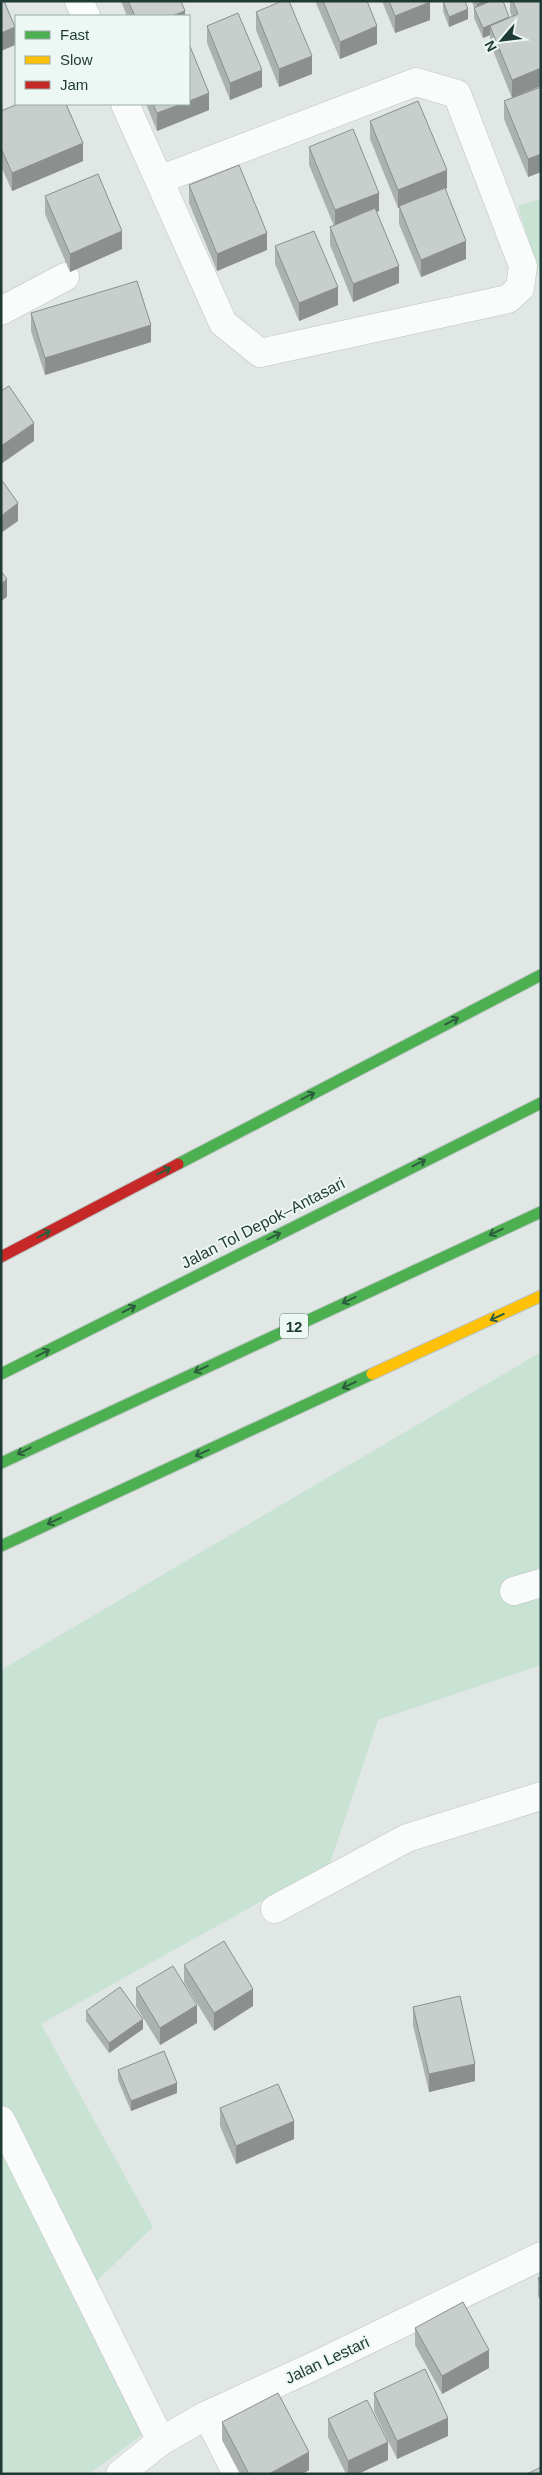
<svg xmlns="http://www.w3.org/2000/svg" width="542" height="2475" font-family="Helvetica,sans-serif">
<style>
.green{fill:#c8e2d3}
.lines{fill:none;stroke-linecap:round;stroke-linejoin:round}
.street-casing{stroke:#bdc4c2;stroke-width:29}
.fast-casing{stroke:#bac4c2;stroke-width:13}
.slow-casing{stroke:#bac4c2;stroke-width:13}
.jam-casing{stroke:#bac4c2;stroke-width:13}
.street{stroke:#fafbfb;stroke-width:28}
.fast{stroke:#4caf50;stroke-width:11}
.slow{stroke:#ffc107;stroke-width:11}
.jam{stroke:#c62828;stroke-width:11}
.wall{fill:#abb1af}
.shaded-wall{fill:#8b908f}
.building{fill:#c7cecc;stroke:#8b908f}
.oneway{stroke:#2c5d3d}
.labels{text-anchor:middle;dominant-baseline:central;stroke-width:4;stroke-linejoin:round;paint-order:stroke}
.shield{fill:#edf7f3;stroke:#5c736e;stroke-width:1}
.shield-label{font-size:15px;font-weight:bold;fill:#1e3a35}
.street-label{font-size:16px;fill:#1e3a35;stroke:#edf7f3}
</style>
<rect width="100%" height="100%" fill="#e0e7e5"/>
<g class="green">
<path d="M541,199V279L518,206Z"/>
<path d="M541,1352V1665L378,1720L330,1863L41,2024L153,2227L84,2293L142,2435L89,2474H1V1670Z"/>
</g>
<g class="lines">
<g class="street-casing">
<g id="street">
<path d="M79,1L86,16"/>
<path d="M125,104L223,323L260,353L508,299L520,288L523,266L457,94L416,82L159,180"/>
<path d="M1,311L65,277"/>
<path d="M514,1591L541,1583"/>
<path d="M275,1909L407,1838L541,1796"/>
<path d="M1,2120L161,2441"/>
<path d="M207,2415L237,2474"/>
<path d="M120,2474L161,2441L207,2415L312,2367L541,2256"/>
</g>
</g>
<g class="fast-casing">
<g id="fast">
<path d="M178,1164L541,975"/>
<path d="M1,1374L541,1103"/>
<path d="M1,1463L541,1212"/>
<path d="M1,1546L372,1374"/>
</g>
</g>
<g class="slow-casing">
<path id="slow" d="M372,1374L541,1296"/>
</g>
<g class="jam-casing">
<path id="jam" d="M1,1257L178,1164"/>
</g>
<use href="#street" class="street"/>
<use href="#fast" class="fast"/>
<use href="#slow" class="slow"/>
<use href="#jam" class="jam"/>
</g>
<g class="wall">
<path d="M121,1H181L185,16H127Z"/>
<path d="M316,1H367L377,44L340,59L316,3Z"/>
<path d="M382,1H430V20L395,33Z"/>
<path d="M443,1L468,19L449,27L443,11Z"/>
<path d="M472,1H503L509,18L512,17L510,12V1H541L512,98L490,43V35L483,38L474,18V8Z"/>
<path d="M256,12L312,74L279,87L256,30Z"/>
<path d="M207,26L262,87L230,100L207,43Z"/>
<path d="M541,87V172L528,177L504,119V101Z"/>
<path d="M146,104H189L209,110L157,131Z"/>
<path d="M1,111L83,161L12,191L1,166Z"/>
<path d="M370,121L447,188L445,189L466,259L421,277L399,224V207L398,208L370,139Z"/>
<path d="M309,147L379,211L376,212L399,283L353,302L330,245V227L334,226L309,165Z"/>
<path d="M189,185L267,250L217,271L189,203Z"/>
<path d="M45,196L122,249L70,272L45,214Z"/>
<path d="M275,246L338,305L299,321L275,264Z"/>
<path d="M31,313L151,342L45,375L31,331Z"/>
<path d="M184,1965L253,2006L214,2031L184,1982Z"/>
<path d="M136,1988L197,2023L160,2045L136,2006Z"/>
<path d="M413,2007L475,2081L429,2092L413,2025Z"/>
<path d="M86,2011L143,2029L109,2053L86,2021Z"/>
<path d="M118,2070L177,2093L131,2111L118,2080Z"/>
<path d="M220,2108L294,2139L236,2164L220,2126Z"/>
<path d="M541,2277V2302L538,2296V2278Z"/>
<path d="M415,2328L489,2368L442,2394L415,2345Z"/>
<path d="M374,2393L448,2436L397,2459L374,2411Z"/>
<path d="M328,2419L388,2460L358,2474H346L328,2437Z"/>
<path d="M222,2422L309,2470L302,2474H240L222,2440Z"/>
</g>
<g class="shaded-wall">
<path d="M484,1H500L477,14V4Z"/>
<path d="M430,2V20L395,33V16Z"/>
<path d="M468,9V19L449,27V17Z"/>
<path d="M185,11V16H172Z"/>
<path d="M509,17L490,26V35L483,38V28Z"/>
<path d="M377,26V44L340,59V42Z"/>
<path d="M15,27V45L1,51V33Z"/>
<path d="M312,56V74L279,87V69Z"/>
<path d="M541,68V86L512,98V80Z"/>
<path d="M262,70V87L230,100V83Z"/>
<path d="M209,93V110L157,131V113L181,104H189V101Z"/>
<path d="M83,143V161L12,191V173Z"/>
<path d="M541,154V172L528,177V159Z"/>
<path d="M447,170V188L398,208V190Z"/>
<path d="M379,193V211L335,228V210Z"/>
<path d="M122,231V249L70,272V254Z"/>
<path d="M267,233V250L217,271V254Z"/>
<path d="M466,241V259L421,277V260Z"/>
<path d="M399,266V283L353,302V284Z"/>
<path d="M338,287V305L299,321V303Z"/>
<path d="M151,325V342L45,375V358Z"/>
<path d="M34,423V441L1,464V446Z"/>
<path d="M18,503V521L1,533V516Z"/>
<path d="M7,579V597L1,601V584Z"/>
<path d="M253,1989V2006L214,2031V2013Z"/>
<path d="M197,2005V2023L160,2045V2028Z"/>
<path d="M143,2019V2029L109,2053V2043Z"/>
<path d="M475,2064V2081L429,2092V2074Z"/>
<path d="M177,2083V2093L131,2111V2101Z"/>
<path d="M294,2121V2139L236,2164V2146Z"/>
<path d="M489,2350V2368L442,2394V2376Z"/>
<path d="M448,2418V2436L397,2459V2441Z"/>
<path d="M388,2442V2460L358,2474H348V2461Z"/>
<path d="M309,2452V2470L302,2474H269Z"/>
</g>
<g class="building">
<path d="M1,1H4L15,27L1,33Z"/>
<path d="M128,1H181L185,11L172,16H135Z"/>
<path d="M282,1H289L312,56L279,69L256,12Z"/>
<path d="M323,1H367L377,26L340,42Z"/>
<path d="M389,1H430V2L395,16Z"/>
<path d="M443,1H465L468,9L449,17Z"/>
<path d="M476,1H484L477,4Z"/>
<path d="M491,1H503L509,17L483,28L474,8Z"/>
<path d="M513,1H541V68L512,80L490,26L518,14Z"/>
<path d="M238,13L262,70L230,83L207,26Z"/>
<path d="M189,44L209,93L189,101Z"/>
<path d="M541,87V154L528,159L504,101Z"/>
<path d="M418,101L447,170L398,190L370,121Z"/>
<path d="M18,104H66L83,143L12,173L1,148V111Z"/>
<path d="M153,104H181L157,113Z"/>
<path d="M353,129L379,193L335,210L309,147Z"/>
<path d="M239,165L267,233L217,254L189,185Z"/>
<path d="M98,174L122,231L70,254L45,196Z"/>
<path d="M445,188L466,241L421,260L399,206Z"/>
<path d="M375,208L399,266L353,284L330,227Z"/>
<path d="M314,231L338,287L299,303L275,246Z"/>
<path d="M137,281L151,325L45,358L31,313Z"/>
<path d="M9,386L34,423L1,446V391Z"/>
<path d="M1,479L18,503L1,516Z"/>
<path d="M1,571L7,579L1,584Z"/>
<path d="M224,1941L253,1989L214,2013L184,1965Z"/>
<path d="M173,1966L197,2005L160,2028L136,1988Z"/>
<path d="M120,1987L143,2019L109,2043L86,2011Z"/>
<path d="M460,1996L475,2064L429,2074L413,2007Z"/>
<path d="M164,2051L177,2083L131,2101L118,2070Z"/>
<path d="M278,2084L294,2121L236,2146L220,2108Z"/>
<path d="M541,2277V2284L538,2278Z"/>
<path d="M463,2302L489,2350L442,2376L415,2328Z"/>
<path d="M425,2369L448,2418L397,2441L374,2393Z"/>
<path d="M278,2393L309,2452L269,2474H249L222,2422Z"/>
<path d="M367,2400L388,2442L348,2461L328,2419Z"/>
<path d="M541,2467V2474H527Z"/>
</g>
<defs><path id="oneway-shaft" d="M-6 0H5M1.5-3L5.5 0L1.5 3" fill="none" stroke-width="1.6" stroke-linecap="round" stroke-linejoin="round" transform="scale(1.25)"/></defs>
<g class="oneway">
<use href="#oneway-shaft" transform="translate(452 1021) rotate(-27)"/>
<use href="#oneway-shaft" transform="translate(308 1096) rotate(-27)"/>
<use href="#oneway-shaft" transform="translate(419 1163) rotate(-27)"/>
<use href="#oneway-shaft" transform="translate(164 1171) rotate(-27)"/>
<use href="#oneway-shaft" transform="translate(496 1232) rotate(155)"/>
<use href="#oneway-shaft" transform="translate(44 1234) rotate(-28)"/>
<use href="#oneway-shaft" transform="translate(274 1236) rotate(-27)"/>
<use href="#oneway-shaft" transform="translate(349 1300) rotate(155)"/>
<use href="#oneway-shaft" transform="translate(129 1309) rotate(-27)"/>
<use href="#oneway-shaft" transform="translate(497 1317) rotate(155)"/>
<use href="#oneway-shaft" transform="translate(43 1353) rotate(-27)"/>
<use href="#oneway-shaft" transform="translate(201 1369) rotate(155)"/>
<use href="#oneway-shaft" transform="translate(349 1385) rotate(155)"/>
<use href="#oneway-shaft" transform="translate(24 1451) rotate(153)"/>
<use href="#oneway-shaft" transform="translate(202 1453) rotate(155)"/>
<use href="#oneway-shaft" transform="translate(54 1521) rotate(155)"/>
</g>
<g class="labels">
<rect class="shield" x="280" y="1313.5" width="28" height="25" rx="4"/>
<g class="shield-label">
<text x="294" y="1326">12</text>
</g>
<g class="street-label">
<text transform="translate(263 1223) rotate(-27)">Jalan Tol Depok–Antasari</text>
<text transform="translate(327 2360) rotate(-25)">Jalan Lestari</text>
</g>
</g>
<rect width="542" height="2475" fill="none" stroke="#1e3a35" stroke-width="5"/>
<rect x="15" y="15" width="175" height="90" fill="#edf7f3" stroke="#9aaba7"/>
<rect x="25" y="31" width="25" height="8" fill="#4caf50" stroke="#9aaba7"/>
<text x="60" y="40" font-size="15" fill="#1e3a35">Fast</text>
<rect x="25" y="56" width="25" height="8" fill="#ffc107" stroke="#9aaba7"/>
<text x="60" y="65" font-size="15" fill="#1e3a35">Slow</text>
<rect x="25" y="81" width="25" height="8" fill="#c62828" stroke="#9aaba7"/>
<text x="60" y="90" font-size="15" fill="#1e3a35">Jam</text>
<g transform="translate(502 40) rotate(242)" stroke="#edf7f3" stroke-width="4" paint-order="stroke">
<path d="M0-4L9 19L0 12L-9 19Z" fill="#1e3a35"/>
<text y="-8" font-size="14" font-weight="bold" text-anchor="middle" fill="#1e3a35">N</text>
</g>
</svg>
